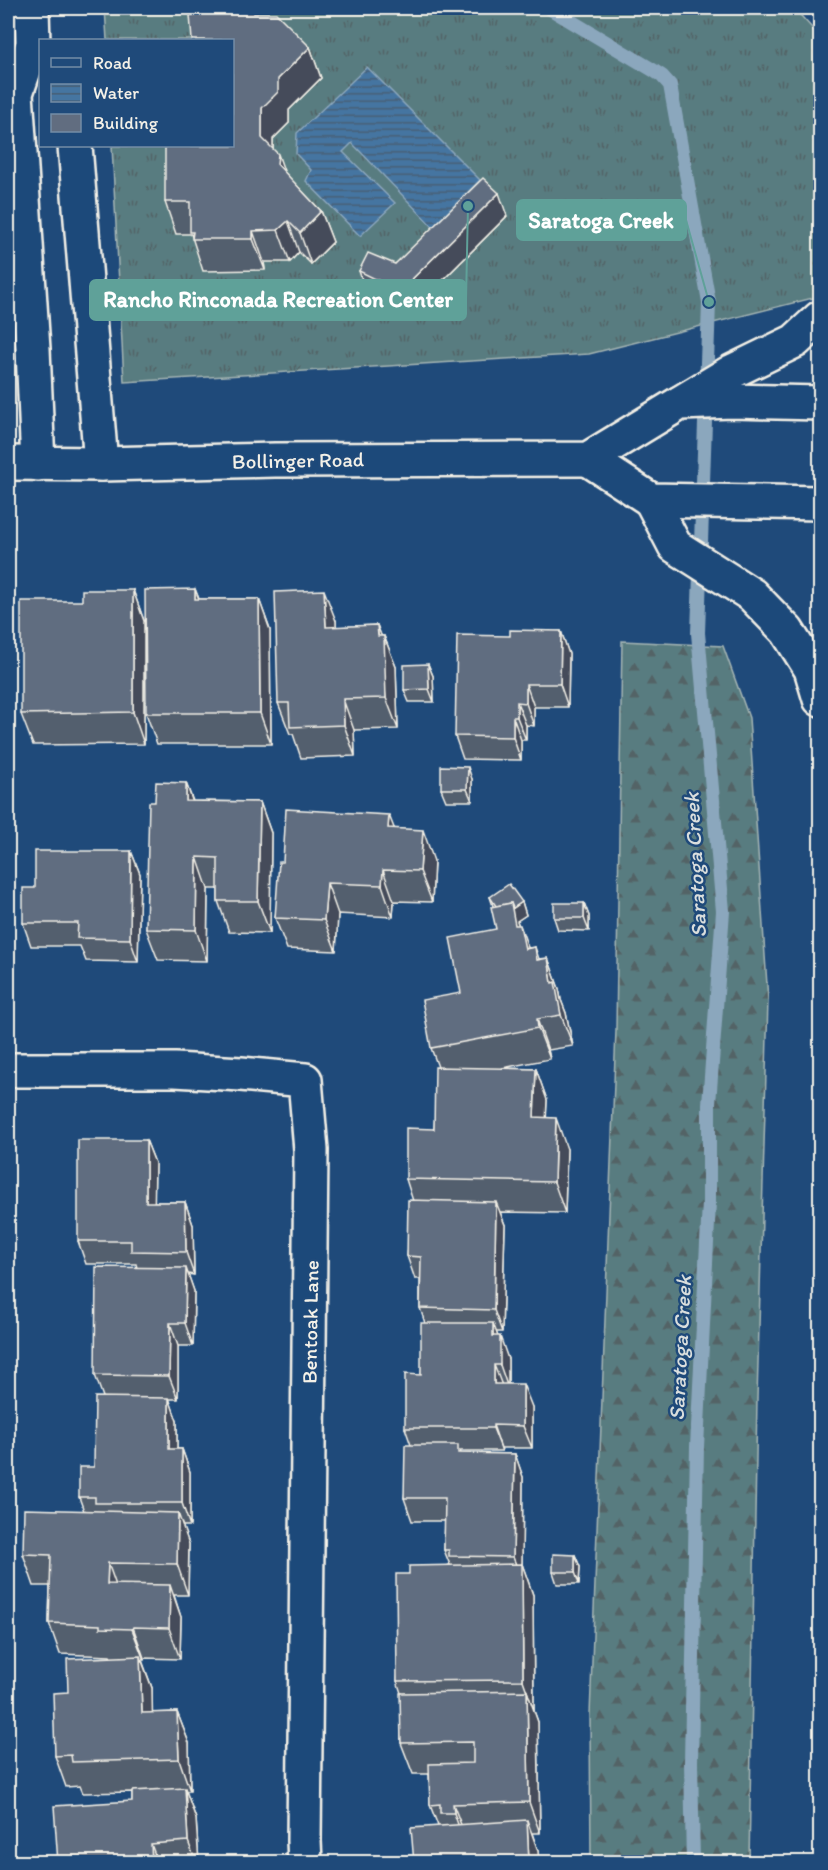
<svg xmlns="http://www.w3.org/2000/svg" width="828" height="1870" font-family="Itim,sans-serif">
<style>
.grass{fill:url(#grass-tufts);stroke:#a6b6b4;stroke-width:1.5}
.forest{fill:url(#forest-firs);stroke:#a6b6b4;stroke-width:1.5}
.water{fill:url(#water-rules);stroke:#8ba7bd;stroke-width:1.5}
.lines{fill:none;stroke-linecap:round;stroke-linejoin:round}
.stream{stroke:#8ba7bd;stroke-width:14}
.minor-casing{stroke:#f4f1e8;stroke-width:38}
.major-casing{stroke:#f4f1e8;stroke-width:38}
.highway-casing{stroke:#f4f1e8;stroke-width:38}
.minor{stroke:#1f4a7a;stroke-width:33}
.major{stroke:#1f4a7a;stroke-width:33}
.highway{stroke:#1f4a7a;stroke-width:33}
.wall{fill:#535e6e;stroke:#f4f1e8;stroke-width:1.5}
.shaded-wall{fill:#444c5a;stroke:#f4f1e8;stroke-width:1.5}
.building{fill:#616d80;stroke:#f4f1e8;stroke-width:1.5}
.labels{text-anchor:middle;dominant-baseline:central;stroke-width:5;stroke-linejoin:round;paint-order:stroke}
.street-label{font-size:21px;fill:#f4f1e8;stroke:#1f4a7a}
.water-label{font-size:22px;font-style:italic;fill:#dadedd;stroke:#1f4a7a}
.leader{fill:none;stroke:#5fa199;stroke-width:2}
.callout-dot{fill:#5fa199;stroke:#1f4a7a;stroke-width:2}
.callout{fill:#5fa199;stroke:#5fa199;stroke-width:2}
.callout-label{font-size:22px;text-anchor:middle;font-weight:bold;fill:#fff}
</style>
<defs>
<pattern id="grass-tufts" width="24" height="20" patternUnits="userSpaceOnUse" patternTransform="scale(1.5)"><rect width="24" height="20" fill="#597b80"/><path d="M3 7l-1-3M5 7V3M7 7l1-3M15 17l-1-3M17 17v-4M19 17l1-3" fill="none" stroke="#526466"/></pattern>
<pattern id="forest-firs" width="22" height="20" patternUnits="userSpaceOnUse" patternTransform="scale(1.5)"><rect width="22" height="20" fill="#597b80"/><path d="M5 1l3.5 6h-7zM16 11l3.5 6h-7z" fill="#526466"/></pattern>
<pattern id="water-rules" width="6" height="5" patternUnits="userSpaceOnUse" patternTransform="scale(1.5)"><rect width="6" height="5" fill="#4575a1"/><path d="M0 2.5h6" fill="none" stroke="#475e74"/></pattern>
</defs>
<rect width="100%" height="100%" fill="#1f4a7a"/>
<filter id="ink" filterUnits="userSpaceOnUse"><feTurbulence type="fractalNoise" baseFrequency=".0167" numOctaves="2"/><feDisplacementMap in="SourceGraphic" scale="12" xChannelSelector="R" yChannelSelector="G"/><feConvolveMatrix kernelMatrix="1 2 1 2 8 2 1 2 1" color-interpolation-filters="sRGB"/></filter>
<g filter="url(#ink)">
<path class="grass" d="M105,8H794L820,37V267L817,297L589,354L124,382L112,146H232V40H107Z"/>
<path class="forest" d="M622,641L723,646L749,718L768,1000L757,1399L749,1862H591L590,1715L616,1030Z"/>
<path class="water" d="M367,67L480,180L433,227L352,143L343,152L395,203L360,236L306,181L311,170L296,154L297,133Z"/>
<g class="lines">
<path class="stream" d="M549,8L653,70L662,76L670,85L709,302L698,633L723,911L709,1104V1202L697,1447L691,1762L693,1862"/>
<g class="minor-casing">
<g id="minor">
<path d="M32,8L33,44L16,93L33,349L38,464"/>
<path d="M75,146L101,464"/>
<path d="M8,1070H175L241,1074L305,1080L311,1150L304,1841L305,1862"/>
</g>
</g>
<g class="major-casing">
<g id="major">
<path d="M588,459L651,500L820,503"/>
<path d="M8,463L101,464L275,460L588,459L680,403L732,401L820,403"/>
</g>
</g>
<g class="highway-casing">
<g id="highway">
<path d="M680,403L733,371L795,341L820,318"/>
<path d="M651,500L675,546L752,595L787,631L811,669L820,699"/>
</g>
</g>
<use href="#minor" class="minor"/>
<use href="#major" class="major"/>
<use href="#highway" class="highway"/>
</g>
<g class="wall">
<path d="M257,13L310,47L321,78L289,110V123L273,139V149L284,172L321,211L333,242L311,264L299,252L290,262H264L265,270L203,271L191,234H176L165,202L232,146Z"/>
<path d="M507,216L409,314L367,294L359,271L395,264Z"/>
<path d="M195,589L199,599H259L270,630L271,744H157L146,713Z"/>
<path d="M133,590L144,621V744L33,745L21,714Z"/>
<path d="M336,621V627L377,625L381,636H384L396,667L398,729L354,730L355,756L301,758L293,734H290L278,703Z"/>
<path d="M561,631L569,654L568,707H534V726L526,725V740H521V760L463,759L455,736L510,636Z"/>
<path d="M428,664L433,676L434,702H409L404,690Z"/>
<path d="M472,779V801H446L441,789Z"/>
<path d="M186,783L193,801L260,802L271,833L270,933L229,932L218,901V889H208L207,961L158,960L146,929L155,802Z"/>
<path d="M394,828L434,861L432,902L394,901L393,917L338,914L336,951L287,949L275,918L283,862Z"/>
<path d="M131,851L140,874L138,962L86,961L80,946H31L23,923L35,888Z"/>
<path d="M490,897L522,902L526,915L517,921L528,948L535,947L539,959L548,958L559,989L561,1000L566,1013L573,1046L548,1050L550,1059L502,1068L536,1069L547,1100L546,1117L567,1149L565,1213L500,1212L505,1225L502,1332H496L508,1359V1384L532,1407V1448H501L502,1451H460L461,1453L515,1454L523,1477L522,1564L533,1595L534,1711L538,1722L540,1833H532L538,1851L539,1863H414L438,1826L430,1805L429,1774H413L401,1743V1693L397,1681L409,1574L450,1565L444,1550L445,1521H412L404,1498L411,1445L405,1428L421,1375L425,1323L420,1308V1279H415L407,1256L413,1201L406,1179L434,1129L438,1067L431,1048L496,929L493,906Z"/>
<path d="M584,903L589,916V931L558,930L554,918Z"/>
<path d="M146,1140L155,1163L154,1202H185L193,1225L194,1275L188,1274L194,1291L193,1346H178V1399H169L177,1421V1449H182L190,1472V1526H182L189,1544L188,1595H174L181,1617L180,1659L144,1658V1660H142L152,1688V1713L177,1712L189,1743L190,1791H186L196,1819L199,1863H58L132,1801V1792L83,1793L80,1786L66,1787L55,1756L68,1692L111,1658L110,1656L60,1654L49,1623L50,1586H34L23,1554L84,1511L79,1497L94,1467L103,1397L95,1375L137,1268L136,1264H86L78,1241Z"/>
<path d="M575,1555L580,1567L579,1584H557L553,1572Z"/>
</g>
<g class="shaded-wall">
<path d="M310,47L321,78L289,110V123L273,139V169L262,138V108L278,79Z"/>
<path d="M278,154L289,185L277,164Z"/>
<path d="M499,193L507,216L409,314L400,291Z"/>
<path d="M321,211L333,242L311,264L300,233Z"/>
<path d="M288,221L299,252L290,262L278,230Z"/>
<path d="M253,231L264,262L265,270L253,239Z"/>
<path d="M195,589L207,620L195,599Z"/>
<path d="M133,590L144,621V744L133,712Z"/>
<path d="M324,590L336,621L337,658L326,627Z"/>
<path d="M259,599L270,630L271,744L260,713Z"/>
<path d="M377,625L385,645L384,636L396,667L398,729L386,698Z"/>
<path d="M561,631L569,654L568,707L560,684Z"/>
<path d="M8,644L10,650V747L8,742Z"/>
<path d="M428,664L433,676L434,702L429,689Z"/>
<path d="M526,684L534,707V726L526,703Z"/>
<path d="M343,699L354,730L355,756L344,725Z"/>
<path d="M517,702L526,725V740L517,717Z"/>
<path d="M513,717L521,740V760L513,737Z"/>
<path d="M468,767L472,779V801L467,789Z"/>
<path d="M186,783L197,814L186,801Z"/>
<path d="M260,802L271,833L270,933L258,901Z"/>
<path d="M389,815L401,846L388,828Z"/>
<path d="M423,830L434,861L432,902L420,871Z"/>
<path d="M131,851L140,874L138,962L130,939Z"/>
<path d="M197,857L208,889L207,961L196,930Z"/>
<path d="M8,868L9,873L10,948L8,941Z"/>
<path d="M383,870L394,901L393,917L382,885Z"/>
<path d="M327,883L338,914L336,951L324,920Z"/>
<path d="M522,902L526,915L517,921L521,931L520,925L531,956L536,980L502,916Z"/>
<path d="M584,903L589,916V931L584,918Z"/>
<path d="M548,958L559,989L561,1000L566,1013L573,1046L561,1015L552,983Z"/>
<path d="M537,1019L548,1050L550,1059L538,1028Z"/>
<path d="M536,1069L547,1100L545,1148L534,1117Z"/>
<path d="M556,1118L567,1149L565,1213L554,1182Z"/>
<path d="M146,1140L155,1163L154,1225L146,1202Z"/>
<path d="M185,1202L193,1225L194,1275L186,1252Z"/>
<path d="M496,1202L505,1225L502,1332L494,1310Z"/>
<path d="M186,1268L194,1291L193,1346L185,1323Z"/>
<path d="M170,1323L178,1346V1399L169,1376Z"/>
<path d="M493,1323L500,1342V1336L508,1359V1388L500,1365L493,1336Z"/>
<path d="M494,1365L503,1388L494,1384Z"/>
<path d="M523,1384L532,1407V1448L523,1426Z"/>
<path d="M169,1398L177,1421V1472L169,1449Z"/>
<path d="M493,1425L501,1448L502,1451L493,1428Z"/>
<path d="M182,1449L190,1472V1526L182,1503Z"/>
<path d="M515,1454L523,1477L522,1564L533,1595L534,1711L523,1680L522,1580L513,1557Z"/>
<path d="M178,1513L189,1544L188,1595L177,1564Z"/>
<path d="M575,1555L580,1567L579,1584L575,1572Z"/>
<path d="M108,1563L119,1594L107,1584Z"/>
<path d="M170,1585L181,1617L180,1659L169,1628Z"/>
<path d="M133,1627L144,1658V1660L132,1629Z"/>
<path d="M140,1656L152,1688L153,1744L142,1713Z"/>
<path d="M527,1691L538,1722L540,1833L529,1802Z"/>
<path d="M177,1712L189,1743L190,1791L179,1759Z"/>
<path d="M185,1788L196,1819L199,1863H196L188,1841Z"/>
<path d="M453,1804L465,1835V1844L454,1813Z"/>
<path d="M527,1820L538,1851L539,1863H529Z"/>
<path d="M151,1844L158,1863H152Z"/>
</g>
<g class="building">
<path d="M192,8H254V13H276L310,47L278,79V92L262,108V138L278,154L277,164L321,211L300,233L288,221L278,230L253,231V239H192L193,232H190V202H165V146H232V40H192L190,15H193Z"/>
<path d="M483,178L499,193L400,291L359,271L368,253L395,264Z"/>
<path d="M195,589V599H259L260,713H146L145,590Z"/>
<path d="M82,590H133V712L21,714V601H82Z"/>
<path d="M324,590L326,627L377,625L378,636H384L386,698L343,699L344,725L290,727L289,703H278L275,592Z"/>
<path d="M510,630L561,631L560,684H526V703L517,702V717H513V737L455,736L457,635L510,636Z"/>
<path d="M428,664L429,689L404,690V665Z"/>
<path d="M441,766L468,767L467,789H441Z"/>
<path d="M156,782L186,783V801L260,802L258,901H218V858L197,857L196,930L146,929L149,802H155Z"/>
<path d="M286,809L389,815L388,828L423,830L420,871L383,870L382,885L327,883L324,920L275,918L279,862H283Z"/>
<path d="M35,851H131L130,939L77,938L78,923H23V888H35Z"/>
<path d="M509,884L522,902L513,908L511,903L496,906L490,897Z"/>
<path d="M511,903L515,925H520L525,949L535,947L537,960L548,958L552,983L555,982L561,1015L537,1019L538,1028L431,1048L422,1000L461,993L450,938L496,929L491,907Z"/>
<rect x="554" y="903" width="30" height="15"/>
<path d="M435,1067L536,1069L534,1117L556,1118L554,1182L406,1179V1128L434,1129Z"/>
<path d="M78,1140H146V1202H185L186,1252L131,1251V1241H78Z"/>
<path d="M408,1200L496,1202L494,1310L420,1308L421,1257L407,1256Z"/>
<path d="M96,1267L186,1268L185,1323H170L169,1376L95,1375Z"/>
<path d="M421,1323H493V1336H500V1365H494V1384H523V1426L493,1425V1428H405V1374L421,1375Z"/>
<path d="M95,1397L169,1398V1449H182V1503H95V1497H79V1467H94Z"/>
<path d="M405,1445H458V1453L515,1454L513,1557L449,1556V1550H444L445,1498H404Z"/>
<path d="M24,1509L178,1513L177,1564L108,1563L107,1584L170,1585L169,1628L133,1627L132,1629L100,1628V1625L49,1623L51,1555L23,1554Z"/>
<path d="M553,1554L575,1555V1572H553Z"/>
<path d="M522,1564L523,1680L397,1681L396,1574H409V1566Z"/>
<path d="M140,1656L142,1713L177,1712L179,1759L72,1762L71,1755L55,1756L53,1693L68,1692L67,1659Z"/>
<path d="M527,1691L529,1802L453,1804L454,1813H440V1804L430,1805L429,1764L473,1763V1742L401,1743L400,1693Z"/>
<path d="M185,1788L188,1841L151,1844L152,1863H58L54,1806L132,1801V1791Z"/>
<path d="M527,1820L529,1863H414L411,1828Z"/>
</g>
</g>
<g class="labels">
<g class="street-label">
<text transform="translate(298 460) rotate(-1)">Bollinger Road</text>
<text transform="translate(310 1322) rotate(-89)">Bentoak Lane</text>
</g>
<g class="water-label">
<text transform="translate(695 865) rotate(-93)">Saratoga Creek</text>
<text transform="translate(680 1348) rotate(-87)">Saratoga Creek</text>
</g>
</g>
<path class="leader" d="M709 302L686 220M468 206L466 300"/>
<g class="callout-dot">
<circle cx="709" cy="302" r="6"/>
<circle cx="468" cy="206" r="6"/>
</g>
<g class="callout">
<rect x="517" y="200" width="169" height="40" rx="6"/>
<rect x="90" y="280" width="376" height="40" rx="6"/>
</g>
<g class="callout-label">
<text x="601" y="228">Saratoga Creek</text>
<text x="278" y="307">Rancho Rinconada Recreation Center</text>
</g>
<rect width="828" height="1870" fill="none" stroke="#1f4a7a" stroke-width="30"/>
<rect x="15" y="15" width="798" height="1840" fill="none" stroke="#f4f1e8" stroke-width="2" filter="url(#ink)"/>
<rect x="39" y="39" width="195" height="108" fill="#1f4a7a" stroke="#748da6" stroke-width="1.5"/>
<rect x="51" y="58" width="30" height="9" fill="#1f4a7a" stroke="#748da6" stroke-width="1.5"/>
<text x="93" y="69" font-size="18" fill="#f4f1e8">Road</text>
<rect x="51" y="84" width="30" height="18" fill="url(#water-rules)" stroke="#748da6" stroke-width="1.5"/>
<text x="93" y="99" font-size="18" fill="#f4f1e8">Water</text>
<rect x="51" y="114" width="30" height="18" fill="#616d80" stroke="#748da6" stroke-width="1.5"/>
<text x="93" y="129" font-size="18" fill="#f4f1e8">Building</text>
</svg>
